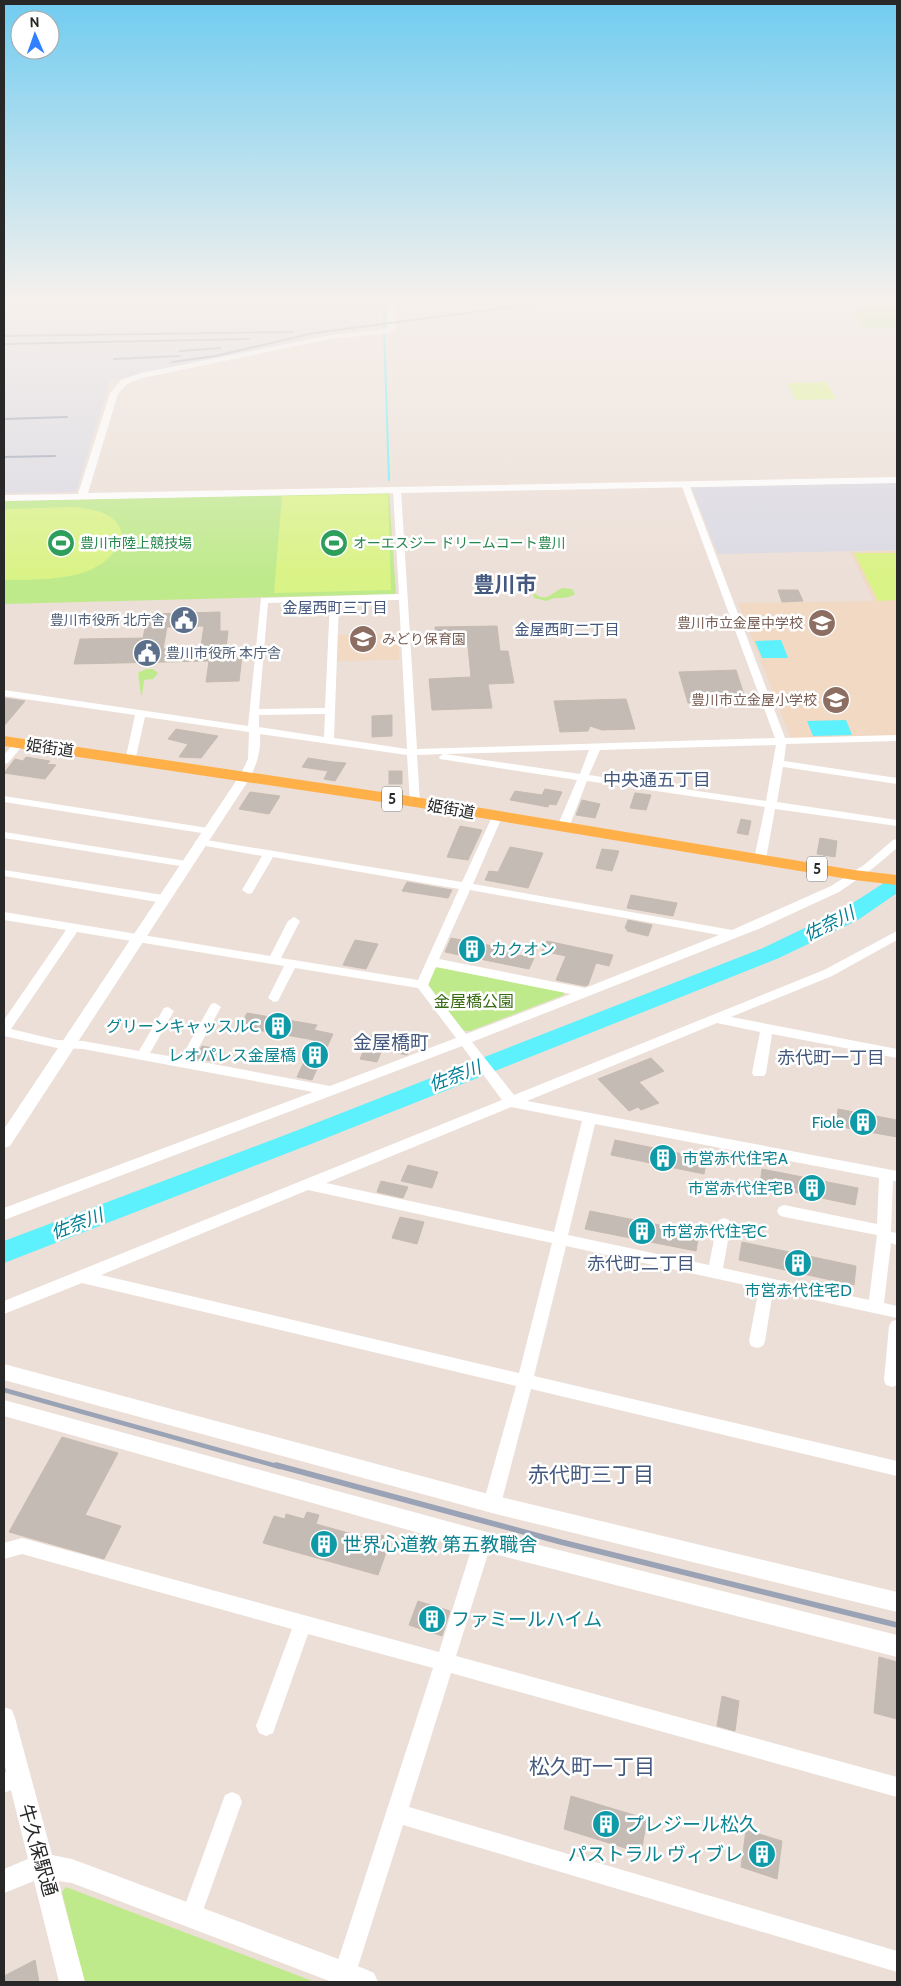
<svg xmlns="http://www.w3.org/2000/svg" width="901" height="1986" font-family="Cabin,'Noto Sans JP',sans-serif">
<style>
.industrial{fill:#dad9e3}
.education{fill:#f1d9c4}
.green{fill:#bfea8c}
.pitch{fill:#daf386}
.water{fill:#5cf1fc}
.lines{fill:none;stroke-linecap:round;stroke-linejoin:round}
.stream{stroke:#5cf1fc;stroke-width:2}
.river{fill:#5cf1fc;fill-rule:evenodd}
.building{fill:#c3bbb4;stroke:#c7bbb1;fill-rule:evenodd}
.minor{fill:#fff;fill-rule:evenodd}
.tertiary{fill:#fff;fill-rule:evenodd}
.primary{fill:#ffb049;fill-rule:evenodd}
.rail-far2{stroke:#9aa3b5;stroke-width:2}
.rail-far1{stroke:#9aa3b5;stroke-width:4.5}
.rail{stroke:#9aa3b5;stroke-width:5.5}
.labels{text-anchor:middle;dominant-baseline:central;stroke-width:5;stroke-linejoin:round;paint-order:stroke}
.far-leisure-label{font-size:14px;fill:#27864d;stroke:#fff;text-anchor:start}
.far-service-label{font-size:14px;fill:#4e5e75;stroke:#fff;text-anchor:end}
.far-education-label{font-size:14px;fill:#785e54;stroke:#fff;text-anchor:end}
.far-neighbourhood-label{font-size:15px;fill:#44597d;stroke:#fff}
.shield{fill:#fff;stroke:#686868;stroke-width:1}
.shield-label{font-size:15px;font-weight:bold;fill:#282828}
.street-label{font-size:16px;fill:#282828;stroke:#fff}
.culture-label{font-size:16px;fill:#0d838f;stroke:#fff;text-anchor:end}
.park-label{font-size:16px;fill:#366b11;stroke:#fff}
.neighbourhood-label{font-size:18px;fill:#44597d;stroke:#fff}
.water-label{font-size:18px;font-style:italic;fill:#027f94;stroke:#fff}
.quarter-label{font-size:19px;fill:#44597d;stroke:#fff}
.near-culture-label{font-size:19px;fill:#0d838f;stroke:#fff;text-anchor:start}
.near-street-label{font-size:19px;fill:#282828;stroke:#fff}
.far-town-label{font-size:21px;font-weight:bold;fill:#44597d;stroke:#fff}
.near-neighbourhood-label{font-size:21px;fill:#44597d;stroke:#fff}
</style>
<rect width="100%" height="100%" fill="#ecdfd7"/>
<g class="industrial">
<path d="M4,298H378L379,322H386V324L110,381L76,492L4,493Z"/>
<path d="M897,483V550L718,554L691,487Z"/>
</g>
<g class="education">
<path d="M897,551V737L792,741L738,603L874,601L850,552Z"/>
<path d="M399,634V660L336,661L337,635Z"/>
</g>
<g class="green">
<path d="M863,305H897V328L865,329L852,310Z"/>
<path d="M389,493L396,594L4,604V501Z"/>
<path d="M563,588L572,589L575,594C566,601 556,595 547,601L534,598L533,592C547,605 552,591 563,588Z"/>
<path d="M146,669H153L158,673L153,679L144,680L142,695H154H141L138,673Z"/>
<path d="M440,967L564,992V995L470,1031H464L429,986V982L435,968Z"/>
<path d="M66,1887L315,1982H84L62,1892Z"/>
</g>
<g class="pitch">
<path d="M826,382L836,399L796,400L787,383Z"/>
<path d="M388,494L391,590L274,593L282,496Z"/>
<path d="M74,507C93,509 121,513 122,537C105,584 43,579 4,580V509Z"/>
<path d="M854,553H897V600L878,601Z"/>
</g>
<g class="water">
<path d="M781,640L788,658H762L755,641Z"/>
<path d="M846,720L852,735L813,736L807,721Z"/>
</g>
<g class="lines">
<path class="stream" d="M383,298L389,480"/>
<path class="river" d="M897,878V893L858,920L779,958L311,1144L4,1263V1241L293,1132L763,948L842,910L890,879Z"/>
</g>
<g class="building">
<path d="M778,590H798L803,601L782,602Z"/>
<path d="M220,612V631H228L225,657L242,656L239,681L206,682L209,661L74,664L80,639L143,638L147,619L150,618L151,614ZM204,626L201,646L163,649L167,627Z"/>
<path d="M497,626L500,651H508L514,683L488,684L492,708L432,710L429,679L471,677L467,637L436,638L435,627Z"/>
<path d="M736,670L746,701L688,703L679,672Z"/>
<path d="M4,698L25,701L4,726Z"/>
<path d="M626,699L635,729L602,730L590,726L588,731L560,732L554,701Z"/>
<path d="M392,715V736L372,737V716Z"/>
<path d="M176,729L218,736L201,758L179,757L188,744L168,739Z"/>
<path d="M26,757L50,761L47,764L56,765L45,779L4,773L15,759L23,761Z"/>
<path d="M308,758L334,762L346,763L335,781L324,779L328,771L302,767Z"/>
<rect x="389" y="771" width="13" height="13"/>
<path d="M545,789L562,792L556,805L549,804L548,807L510,800L515,791L542,795Z"/>
<path d="M250,792L280,796L269,814L239,809Z"/>
<path d="M635,793L651,795L646,810L630,808Z"/>
<path d="M582,800L600,804L595,818L576,815Z"/>
<path d="M741,819L751,821L748,835L737,833Z"/>
<path d="M460,826L482,830L468,860L447,857Z"/>
<path d="M820,838L837,841L835,857L817,854Z"/>
<path d="M510,847L543,853L528,888L485,880L489,871L498,872Z"/>
<path d="M602,849L619,851L612,871L596,868Z"/>
<path d="M407,882L452,890L448,898L402,891Z"/>
<path d="M631,895L677,903L673,916L627,908Z"/>
<path d="M628,920L652,925L648,936L627,931V929L625,928Z"/>
<path d="M451,938L498,947L497,951L534,958L529,969L445,952Z"/>
<path d="M355,940L378,944L366,969L343,965Z"/>
<path d="M547,941L613,955L609,966L596,963L588,985L585,986L556,980L566,956L542,951Z"/>
<path d="M247,1013L317,1025L314,1030L333,1034L312,1080L297,1077L314,1040L240,1027Z"/>
<path d="M370,1036L413,1044L407,1055L382,1050L377,1062L360,1059Z"/>
<path d="M202,1046L219,1049L212,1061L195,1058Z"/>
<path d="M651,1058L664,1071L639,1082L659,1103L641,1110L638,1107L629,1111L598,1079Z"/>
<path d="M838,1109L897,1120V1137L836,1126Z"/>
<path d="M615,1140L707,1159L704,1174L611,1155Z"/>
<path d="M408,1165L438,1172L432,1188L401,1181Z"/>
<path d="M762,1169L858,1188L855,1205L760,1185Z"/>
<path d="M381,1181L408,1187L403,1198L377,1192Z"/>
<path d="M590,1211L699,1233L696,1251L585,1229Z"/>
<path d="M400,1217L424,1222L417,1244L392,1238Z"/>
<path d="M742,1242L856,1266L854,1285L739,1260Z"/>
<path d="M62,1437L118,1453L85,1515L121,1526L104,1559L9,1532Z"/>
<path d="M307,1512L319,1515L316,1524L370,1539L372,1533L384,1536L381,1545L388,1547L378,1575L263,1543L274,1516L285,1519L286,1514L304,1519Z"/>
<path d="M418,1601L450,1611L442,1636L409,1625Z"/>
<path d="M879,1657L897,1662V1719L874,1713Z"/>
<path d="M722,1696L739,1701L735,1731L717,1726Z"/>
<path d="M571,1796L647,1819L641,1853L564,1829Z"/>
<path d="M746,1830L782,1841L777,1879L741,1867Z"/>
<path d="M35,1960L39,1982H4V1976Z"/>
</g>
<g class="lines">
<g class="minor">
<path d="M682,482L689,484L785,738L897,735V741L786,744L784,761L897,778V784L783,767L777,802L897,820V826L775,809L766,859L760,862L754,859L765,807L587,781L569,827L563,830L557,827L577,780L440,759L439,757L443,754L417,755L420,802L415,805L410,802L407,755L260,734C261,751 257,766 248,780L244,781L239,778L248,759L249,732L145,717L135,761L130,764L125,761L135,715L4,696V690L248,726L261,598L399,594L393,490L397,488L401,490L417,749L775,738L681,484ZM399,600L407,749L334,738L339,601ZM330,601L325,708L259,709L268,603ZM325,714L324,737L259,727V715ZM776,745L766,801L589,775L600,750ZM589,750L580,774L445,754Z"/>
<path d="M19,741L24,744L8,763L4,764V755L15,742Z"/>
<path d="M4,796L208,828L214,831L208,834L4,802Z"/>
<path d="M497,814L502,817L473,884L732,930L831,886L864,865L893,840L897,839V848L872,869L839,892L761,928L472,1042L514,1095L824,970L897,931V940L832,976L731,1017L897,1049V1058L772,1034L766,1073L764,1076H754L752,1073L760,1032L717,1023L527,1101L897,1171V1181H893L891,1232L897,1233V1245L891,1243L884,1303L897,1306V1318L773,1291L765,1341L763,1346L757,1348L751,1346L749,1341L759,1288L566,1246L534,1376L897,1461V1476L531,1389L501,1504L498,1510L492,1512L486,1510L483,1504L516,1386L82,1283L4,1314V1301L502,1100L462,1046L4,1220V1208L313,1092L83,1049L57,1048L4,1036V1020L66,930L4,920V912L270,956L288,921L294,917L300,921L281,958L418,980L459,889L273,857L252,893L248,894L242,890L262,856L200,845L194,842L200,839L462,882L492,817ZM470,890L719,935L585,988L439,959ZM77,932L284,966L268,998L274,1002L278,1001L295,968L418,988L456,1038L330,1086L192,1060L221,1007L215,1003L211,1004L181,1058L150,1053L174,1011L168,1007L164,1008L139,1051L83,1041L57,1040L11,1029ZM436,967L571,994L466,1034L428,985ZM511,1107L582,1121L554,1232L326,1183ZM595,1124L879,1178L877,1224L784,1205L779,1207L777,1211L779,1215L784,1217L877,1235L869,1300L723,1268L731,1224L729,1220L724,1218L719,1220L717,1224L709,1265L568,1235ZM308,1190L552,1243L519,1373L101,1275Z"/>
<path d="M4,832L186,861L192,864L186,867L4,838Z"/>
<path d="M4,870L163,895L169,899L163,903L4,876Z"/>
<path d="M897,1320V1385L892,1387L886,1385L884,1380L889,1326L892,1321Z"/>
<path d="M483,1533L489,1535L492,1541L456,1656L897,1777V1797L451,1673L409,1807L897,1951V1972L403,1825L353,1982H331L433,1668L308,1634L273,1733L266,1736L259,1733L256,1726L292,1629L22,1554L4,1559V1543L22,1538L439,1652L474,1541L477,1535Z"/>
<path d="M18,1767L25,1770L28,1777L25,1784L4,1793V1773Z"/>
<path d="M232,1792L239,1795L242,1802L201,1916L198,1923L191,1926L184,1923L181,1916L225,1795Z"/>
</g>
<g class="tertiary">
<path d="M386,298H394L396,326L391,333L331,339L143,378L127,384L118,394L88,493L897,477V483L4,501V495L78,494L110,393L121,380L141,373L331,335L386,329L388,326Z"/>
<path d="M244,774L250,778L10,1146L4,1148V1129L238,778Z"/>
<path d="M4,1364L492,1495L897,1592V1612L492,1513L4,1380Z"/>
<path d="M4,1400L483,1531L897,1635V1657L483,1551L4,1416Z"/>
<path d="M4,1707L12,1710L15,1718L52,1855L72,1859L365,1969L374,1973L378,1982H332L72,1883L58,1881L85,1982H59L34,1881L4,1893V1869L28,1859L4,1762Z"/>
</g>
<path class="primary" d="M4,736L415,797L854,870L897,875V885L854,880L415,807L4,746Z"/>
<g class="rail-far2">
<path d="M4,336L294,332"/>
<path d="M4,344L249,339"/>
<path d="M180,351L220,348"/>
<path d="M114,359L179,356"/>
<path d="M172,362L215,356L314,333L580,298"/>
<path d="M4,419L67,417"/>
<path d="M4,457L55,456"/>
</g>
<path class="rail-far1" d="M4,1390L280,1467"/>
<path class="rail" d="M276,1465L561,1542L897,1625"/>
</g>
<linearGradient id="sky" x2="0" y2="1"><stop stop-color="#70ccf0"/><stop offset="0.52" stop-color="#f6f1ed"/><stop offset="1" stop-color="#f6f1ed" stop-opacity="0"/></linearGradient>
<rect width="901" height="576" fill="url(#sky)"/>
<defs>
<g id="stadium-disc" transform="scale(1.4375)"><circle r="9.5" fill="#2e9e5b" stroke="#fff"/><path d="M0-5a6.5 5 0 1 0 0 10a6.5 5 0 1 0 0-10ZM-3.5-1.8h7v3.6h-7Z" fill="#fff"/></g>
<g id="civic-disc" transform="scale(1.4375)"><circle r="9.5" fill="#5c6f8a" stroke="#fff"/><path d="M-.6-6.5H3V-4.5H.6V-3L4-1V1h2V6H-6V1h2V-1L-.6-3ZM-1.2 2.5V6h2.4V2.5Z" fill="#fff"/></g>
<g id="school-disc" transform="scale(1.4375)"><circle r="9.5" fill="#8d6e63" stroke="#fff"/><path d="M0-5L7-2L0 1L-7-2ZM-4 1L0 2.5L4 1V4Q0 6-4 4Z" fill="#fff"/></g>
<g id="building-disc" transform="scale(1.4375)"><circle r="9.5" fill="#0f9aa8" stroke="#fff"/><path d="M-4-6H4V6H1V3H-1V6H-4ZM-2.5-4.3h1.7v1.8h-1.7ZM.8-4.3h1.7v1.8H.8ZM-2.5-1h1.7V.8h-1.7ZM.8-1h1.7V.8H.8Z" fill="#fff"/></g>
</defs>
<g fill-rule="evenodd">
<use href="#stadium-disc" x="61" y="543"/>
<use href="#stadium-disc" x="334" y="543"/>
<use href="#civic-disc" x="184" y="620"/>
<use href="#school-disc" x="822" y="623"/>
<use href="#school-disc" x="363" y="639"/>
<use href="#civic-disc" x="147" y="653"/>
<use href="#school-disc" x="836" y="700"/>
<use href="#building-disc" x="472" y="949"/>
<use href="#building-disc" x="278" y="1026"/>
<use href="#building-disc" x="315" y="1055"/>
<use href="#building-disc" x="863" y="1122"/>
<use href="#building-disc" x="663" y="1158"/>
<use href="#building-disc" x="812" y="1188"/>
<use href="#building-disc" x="642" y="1231"/>
<use href="#building-disc" x="798" y="1263"/>
<use href="#building-disc" x="324" y="1544"/>
<use href="#building-disc" x="432" y="1619"/>
<use href="#building-disc" x="606" y="1824"/>
<use href="#building-disc" x="762" y="1854"/>
</g>
<g class="labels">
<g class="far-leisure-label">
<text x="80" y="543">豊川市陸上競技場</text>
<text x="353" y="543">オーエスジー ドリームコート豊川</text>
</g>
<g class="far-service-label">
<text x="165" y="620">豊川市役所 北庁舎</text>
<text x="166" y="653" text-anchor="start">豊川市役所 本庁舎</text>
</g>
<g class="far-education-label">
<text x="803" y="623">豊川市立金屋中学校</text>
<text x="382" y="639" text-anchor="start">みどり保育園</text>
<text x="817" y="700">豊川市立金屋小学校</text>
</g>
<g class="far-neighbourhood-label">
<text x="335" y="608">金屋西町三丁目</text>
<text x="567" y="630">金屋西町二丁目</text>
</g>
<g class="shield">
<rect x="382" y="786.5" width="20" height="25" rx="4"/>
<rect x="807" y="856.5" width="20" height="25" rx="4"/>
</g>
<g class="shield-label">
<text x="392" y="799">5</text>
<text x="817" y="869">5</text>
</g>
<g class="street-label">
<text transform="translate(50 748) rotate(8)">姫街道</text>
<text transform="translate(451 809) rotate(10)">姫街道</text>
</g>
<g class="culture-label">
<text x="491" y="949" text-anchor="start">カクオン</text>
<text x="259" y="1026">グリーンキャッスルC</text>
<text x="296" y="1055">レオパレス金屋橋</text>
<text x="844" y="1122">Fiole</text>
<text x="682" y="1158" text-anchor="start">市営赤代住宅A</text>
<text x="793" y="1188">市営赤代住宅B</text>
<text x="661" y="1231" text-anchor="start">市営赤代住宅C</text>
<text x="798" y="1290" text-anchor="middle">市営赤代住宅D</text>
</g>
<g class="park-label">
<text x="474" y="1001">金屋橋公園</text>
</g>
<g class="neighbourhood-label">
<text x="657" y="780">中央通五丁目</text>
<text x="831" y="1058">赤代町一丁目</text>
<text x="641" y="1264">赤代町二丁目</text>
</g>
<g class="water-label">
<text transform="translate(829 924) rotate(-27)">佐奈川</text>
<text transform="translate(455 1076) rotate(-21)">佐奈川</text>
<text transform="translate(77 1224) rotate(-21)">佐奈川</text>
</g>
<g class="quarter-label">
<text x="391" y="1042">金屋橋町</text>
</g>
<g class="near-culture-label">
<text x="343" y="1544">世界心道教 第五教職舎</text>
<text x="451" y="1619">ファミールハイム</text>
<text x="625" y="1824">プレジール松久</text>
<text x="743" y="1854" text-anchor="end">パストラル ヴィブレ</text>
</g>
<g class="near-street-label">
<text transform="translate(38 1850) rotate(74)">牛久保駅通</text>
</g>
<g class="far-town-label">
<text x="505" y="584">豊川市</text>
</g>
<g class="near-neighbourhood-label">
<text x="591" y="1474">赤代町三丁目</text>
<text x="592" y="1766">松久町一丁目</text>
</g>
</g>
<rect width="901" height="1986" fill="none" stroke="#282828" stroke-width="10"/>
<g transform="translate(35 35) rotate(358)"><circle r="24" fill="#ffffff" stroke="#a9a9a9"/>
<path d="M0-4L9 19L0 12L-9 19Z" fill="#3180ff"/>
<text y="-8" font-size="14" font-weight="bold" text-anchor="middle" fill="#282828">N</text>
</g>
</svg>
